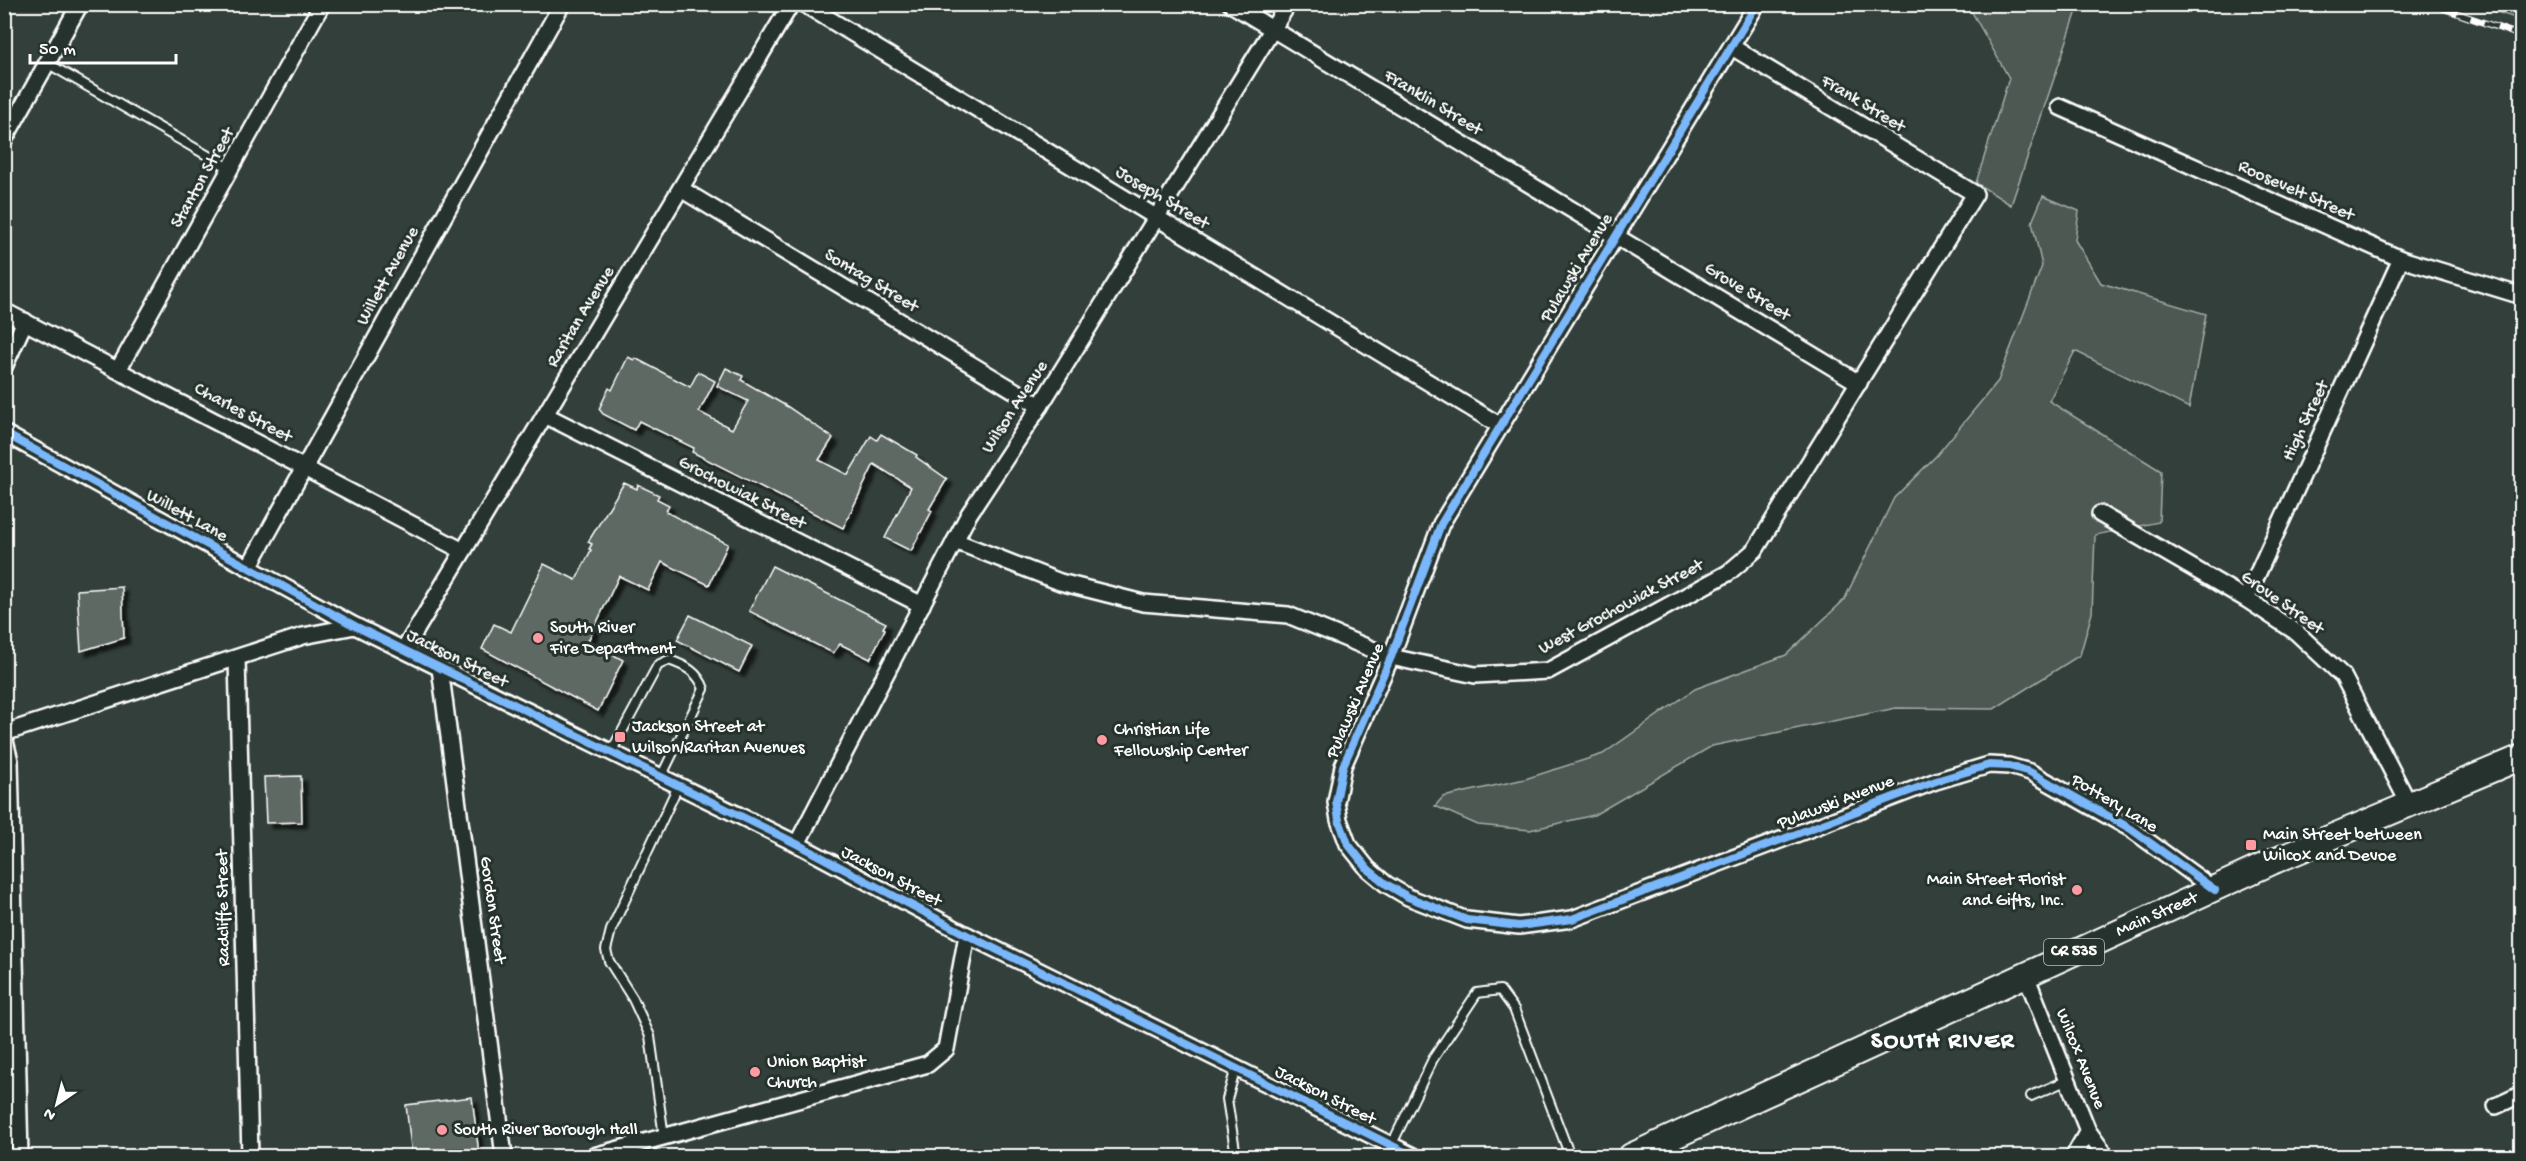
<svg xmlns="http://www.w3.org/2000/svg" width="2526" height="1161" font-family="'Gochi Hand',sans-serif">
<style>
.green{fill:#4d5853;stroke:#a6aca9;stroke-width:1.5}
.building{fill:#5f6964;stroke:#fff;stroke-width:1.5;filter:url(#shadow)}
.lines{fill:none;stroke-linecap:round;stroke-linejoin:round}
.service-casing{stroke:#fff;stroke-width:12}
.minor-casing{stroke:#fff;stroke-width:20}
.primary-casing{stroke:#fff;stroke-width:28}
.service{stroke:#26332d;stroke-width:8}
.minor{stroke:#26332d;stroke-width:15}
.primary{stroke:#26332d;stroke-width:24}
.rail-casing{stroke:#fff;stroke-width:7}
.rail{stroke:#26332d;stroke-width:4.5;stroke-dasharray:14;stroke-linecap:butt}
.cycleway-casing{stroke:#26332d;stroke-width:11}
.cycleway{stroke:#7ab7fb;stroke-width:8}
.poi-dot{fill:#ff9aa2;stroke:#26332d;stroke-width:2}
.labels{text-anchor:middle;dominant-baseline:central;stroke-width:6;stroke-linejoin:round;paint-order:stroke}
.shield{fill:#26332d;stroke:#bec2c0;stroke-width:1.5}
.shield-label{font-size:16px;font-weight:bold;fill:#fff}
.street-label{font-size:18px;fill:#fff;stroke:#26332d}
.poi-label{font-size:18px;fill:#fff;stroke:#26332d;text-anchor:start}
.district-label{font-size:24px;font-weight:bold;letter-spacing:1.5px;fill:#fff;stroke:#26332d}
</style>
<defs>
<filter id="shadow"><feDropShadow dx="5.5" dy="5.5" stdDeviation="1.5" flood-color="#0009"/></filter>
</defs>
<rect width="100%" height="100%" fill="#333f3a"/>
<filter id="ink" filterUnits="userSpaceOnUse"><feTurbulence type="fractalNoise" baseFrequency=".0167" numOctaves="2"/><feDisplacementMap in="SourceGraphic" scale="12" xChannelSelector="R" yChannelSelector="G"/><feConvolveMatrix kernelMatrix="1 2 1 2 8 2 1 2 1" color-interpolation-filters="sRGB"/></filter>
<g filter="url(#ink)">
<g class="green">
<path d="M1968,5H2079L2011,205L1976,183L2009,78Z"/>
<path d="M2476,5H2521V20Z"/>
<path d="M2043,196L2079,211L2075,240L2101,283L2206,314L2189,408L2075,351L2049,401L2161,471L2159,522L2095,535L2092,613L2080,655L1994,709L1896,708L1712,746L1594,815L1530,830L1478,825L1435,806L1443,797L1525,779L1603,754L1695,689L1786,655L1844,600L1894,498L1936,456L1998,381L2042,266L2032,222Z"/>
</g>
<g class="building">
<path d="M628,357L634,360L635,358L690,387L698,372L715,381L699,412L732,429L748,401L717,386L726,368L743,376L741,380L788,407L833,438L819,460L848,475L871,436L877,440L881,434L917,455L916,457L947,479L929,509L932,511L911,551L885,538L911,487L874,464L843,528L692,452L694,448L639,421L634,430L603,414L599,409L609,388L612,390Z"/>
<path d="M624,483L637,489L638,485L659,495L657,499L669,505L666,512L728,544L709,585L662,562L648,590L619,576L588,641L623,660L598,711L482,649L494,624L511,632L544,564L576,580L591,550L589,549L592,544L588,542Z"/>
<path d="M772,566L886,623L883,628L885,629L870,659L840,644L833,653L749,611Z"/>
<path d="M122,587L124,638L81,651L77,590Z"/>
<path d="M690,615L752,646L739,672L677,640Z"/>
<path d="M301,776L302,822L266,823L264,777Z"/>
<path d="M472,1097L479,1154L412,1156L406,1105Z"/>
</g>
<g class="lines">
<g class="service-casing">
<g id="service">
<path d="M47,63L231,169"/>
<path d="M611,752L658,665L669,660C686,666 698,672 704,689L661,777"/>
<path d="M1236,1068L1227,1099L1236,1156"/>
<path d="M2031,1096L2068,1080"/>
<path d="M664,1137L650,1036L633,999L609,961L606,950L611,930L678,786"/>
<path d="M1670,1140L1677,1156"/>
<path d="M1391,1146L1433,1059L1477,993L1500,990L1514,1009L1570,1156"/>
</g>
</g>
<g class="minor-casing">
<g id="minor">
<path d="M804,4L1499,425"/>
<path d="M1231,4L1859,383"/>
<path d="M1757,4L1441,524L1391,657L1343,766L1336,802L1339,820L1348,844L1368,869L1386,884L1408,897L1467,920L1519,926L1572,919L1936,781L1989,765L2009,766L2030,772L2131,829L2215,890"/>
<path d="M2060,107L2401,259L2522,296"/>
<path d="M4,140L80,4"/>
<path d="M681,189L1040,406"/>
<path d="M4,311L463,551"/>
<path d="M4,367L25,321"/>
<path d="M118,370L322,4"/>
<path d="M545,415L922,605"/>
<path d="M4,433L355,626L797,844L967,935L1413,1156"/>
<path d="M2100,514L2246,599L2296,632L2343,676L2409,804"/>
<path d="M955,541L1060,582L1143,603L1288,615L1391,657L1475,675L1548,671L1728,573L1755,550L1975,194L1732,47"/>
<path d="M249,567L562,4"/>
<path d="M2246,599L2401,259"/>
<path d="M404,650L791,4"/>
<path d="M237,659L250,1156"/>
<path d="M440,668L504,1156"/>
<path d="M4,733L303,636L355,626"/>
<path d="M4,737L10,761L20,1156"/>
<path d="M797,844L969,514L1040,406L1288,4"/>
<path d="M2025,973L2088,1131L2106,1156"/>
<path d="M2496,1106L2522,1094"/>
<path d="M594,1156L928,1064L946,1049L967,935"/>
<path d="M2074,1156L2088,1131"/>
</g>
</g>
<g class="primary-casing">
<path id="primary" d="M1631,1156L2272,862L2522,757"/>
</g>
<use href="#service" class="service"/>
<use href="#minor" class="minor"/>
<use href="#primary" class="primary"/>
<g class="rail-casing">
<path id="rail" d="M2431,4L2522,36"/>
</g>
<use href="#rail" class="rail"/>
<g class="cycleway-casing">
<g id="cycleway">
<path d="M1757,4L1441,524L1391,657L1343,766L1336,802L1339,820L1348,844L1368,869L1386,884L1408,897L1467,920L1519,926L1572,919L1936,781L1989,765L2009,766L2030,772L2131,829L2215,890"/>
<path d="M4,433L355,626L797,844L967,935L1413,1156"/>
</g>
</g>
<use href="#cycleway" class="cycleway"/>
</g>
</g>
<g class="poi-dot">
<circle cx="538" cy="638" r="6"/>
<rect x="614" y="731" width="12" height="12" rx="3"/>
<circle cx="1102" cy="740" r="6"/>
<rect x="2245" y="839" width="12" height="12" rx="3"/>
<circle cx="2077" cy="890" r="6"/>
<circle cx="755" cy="1072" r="6"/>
<circle cx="442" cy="1130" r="6"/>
</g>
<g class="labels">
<rect class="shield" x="2044" y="939" width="60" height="26" rx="4.5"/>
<g class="shield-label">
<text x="2074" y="952">CR 535</text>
</g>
<g class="street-label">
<text transform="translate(1433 103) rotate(31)">Franklin Street</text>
<text transform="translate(1863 104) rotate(31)">Frank Street</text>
<text transform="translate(203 178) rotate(-61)">Stanton Street</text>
<text transform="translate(2296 191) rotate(24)">Roosevelt Street</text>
<text transform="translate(1162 198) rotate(31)">Joseph Street</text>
<text transform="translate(1577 268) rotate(-59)">Pulawski Avenue</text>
<text transform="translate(388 276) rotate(-61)">Willett Avenue</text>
<text transform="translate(871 281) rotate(31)">Sontag Street</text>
<text transform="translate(1747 292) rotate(31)">Grove Street</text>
<text transform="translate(581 317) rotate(-59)">Raritan Avenue</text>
<text transform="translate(1015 407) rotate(-57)">Wilson Avenue</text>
<text transform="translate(243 413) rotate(28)">Charles Street</text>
<text transform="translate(2306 421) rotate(-65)">High Street</text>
<text transform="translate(742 493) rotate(27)">Grochowiak Street</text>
<text transform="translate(187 516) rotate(29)">Willett Lane</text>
<text transform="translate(2282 603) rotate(35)">Grove Street</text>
<text transform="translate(1621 607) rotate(-28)">West Grochowiak Street</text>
<text transform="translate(457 659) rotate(26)">Jackson Street</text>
<text transform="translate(1356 701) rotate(-67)">Pulawski Avenue</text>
<text transform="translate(1836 803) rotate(-21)">Pulawski Avenue</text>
<text transform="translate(2114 804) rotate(31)">Pottery Lane</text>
<text transform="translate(891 877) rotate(28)">Jackson Street</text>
<text transform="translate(224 908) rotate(-91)">Radcliffe Street</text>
<text transform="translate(492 910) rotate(82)">Gordon Street</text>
<text transform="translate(2157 915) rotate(-24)">Main Street</text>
<text transform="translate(2080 1059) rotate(68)">Wilcox Avenue</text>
<text transform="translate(1325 1096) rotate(27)">Jackson Street</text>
</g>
<g class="poi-label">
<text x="550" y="628">South River<tspan x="550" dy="21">Fire Department</tspan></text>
<text x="632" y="727">Jackson Street at<tspan x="632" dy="21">Wilson/Raritan Avenues</tspan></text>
<text x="1114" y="730">Christian Life<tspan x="1114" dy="21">Fellowship Center</tspan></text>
<text x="2263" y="835">Main Street between<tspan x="2263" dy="21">Wilcox and Devoe</tspan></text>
<text x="2065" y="880" text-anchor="end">Main Street Florist<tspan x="2065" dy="21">and Gifts, Inc.</tspan></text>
<text x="767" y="1062">Union Baptist<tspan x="767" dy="21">Church</tspan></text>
<text x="454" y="1130">South River Borough Hall</text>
</g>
<g class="district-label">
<text x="1943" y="1042">SOUTH RIVER</text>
</g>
</g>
<rect width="2526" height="1161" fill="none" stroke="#26332d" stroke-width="24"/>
<rect x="12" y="12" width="2502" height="1137" fill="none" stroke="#fff" stroke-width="2" filter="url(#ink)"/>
<g transform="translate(57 1104) rotate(215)" stroke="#26332d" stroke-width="4.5" paint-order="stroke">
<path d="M0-4.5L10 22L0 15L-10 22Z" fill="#ffffff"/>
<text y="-9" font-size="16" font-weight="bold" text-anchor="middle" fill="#ffffff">N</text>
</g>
<path d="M30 54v9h146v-9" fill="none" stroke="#ffffff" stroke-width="3"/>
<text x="39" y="54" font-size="18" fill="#ffffff" stroke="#26332d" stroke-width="4.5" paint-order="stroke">50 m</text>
</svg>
